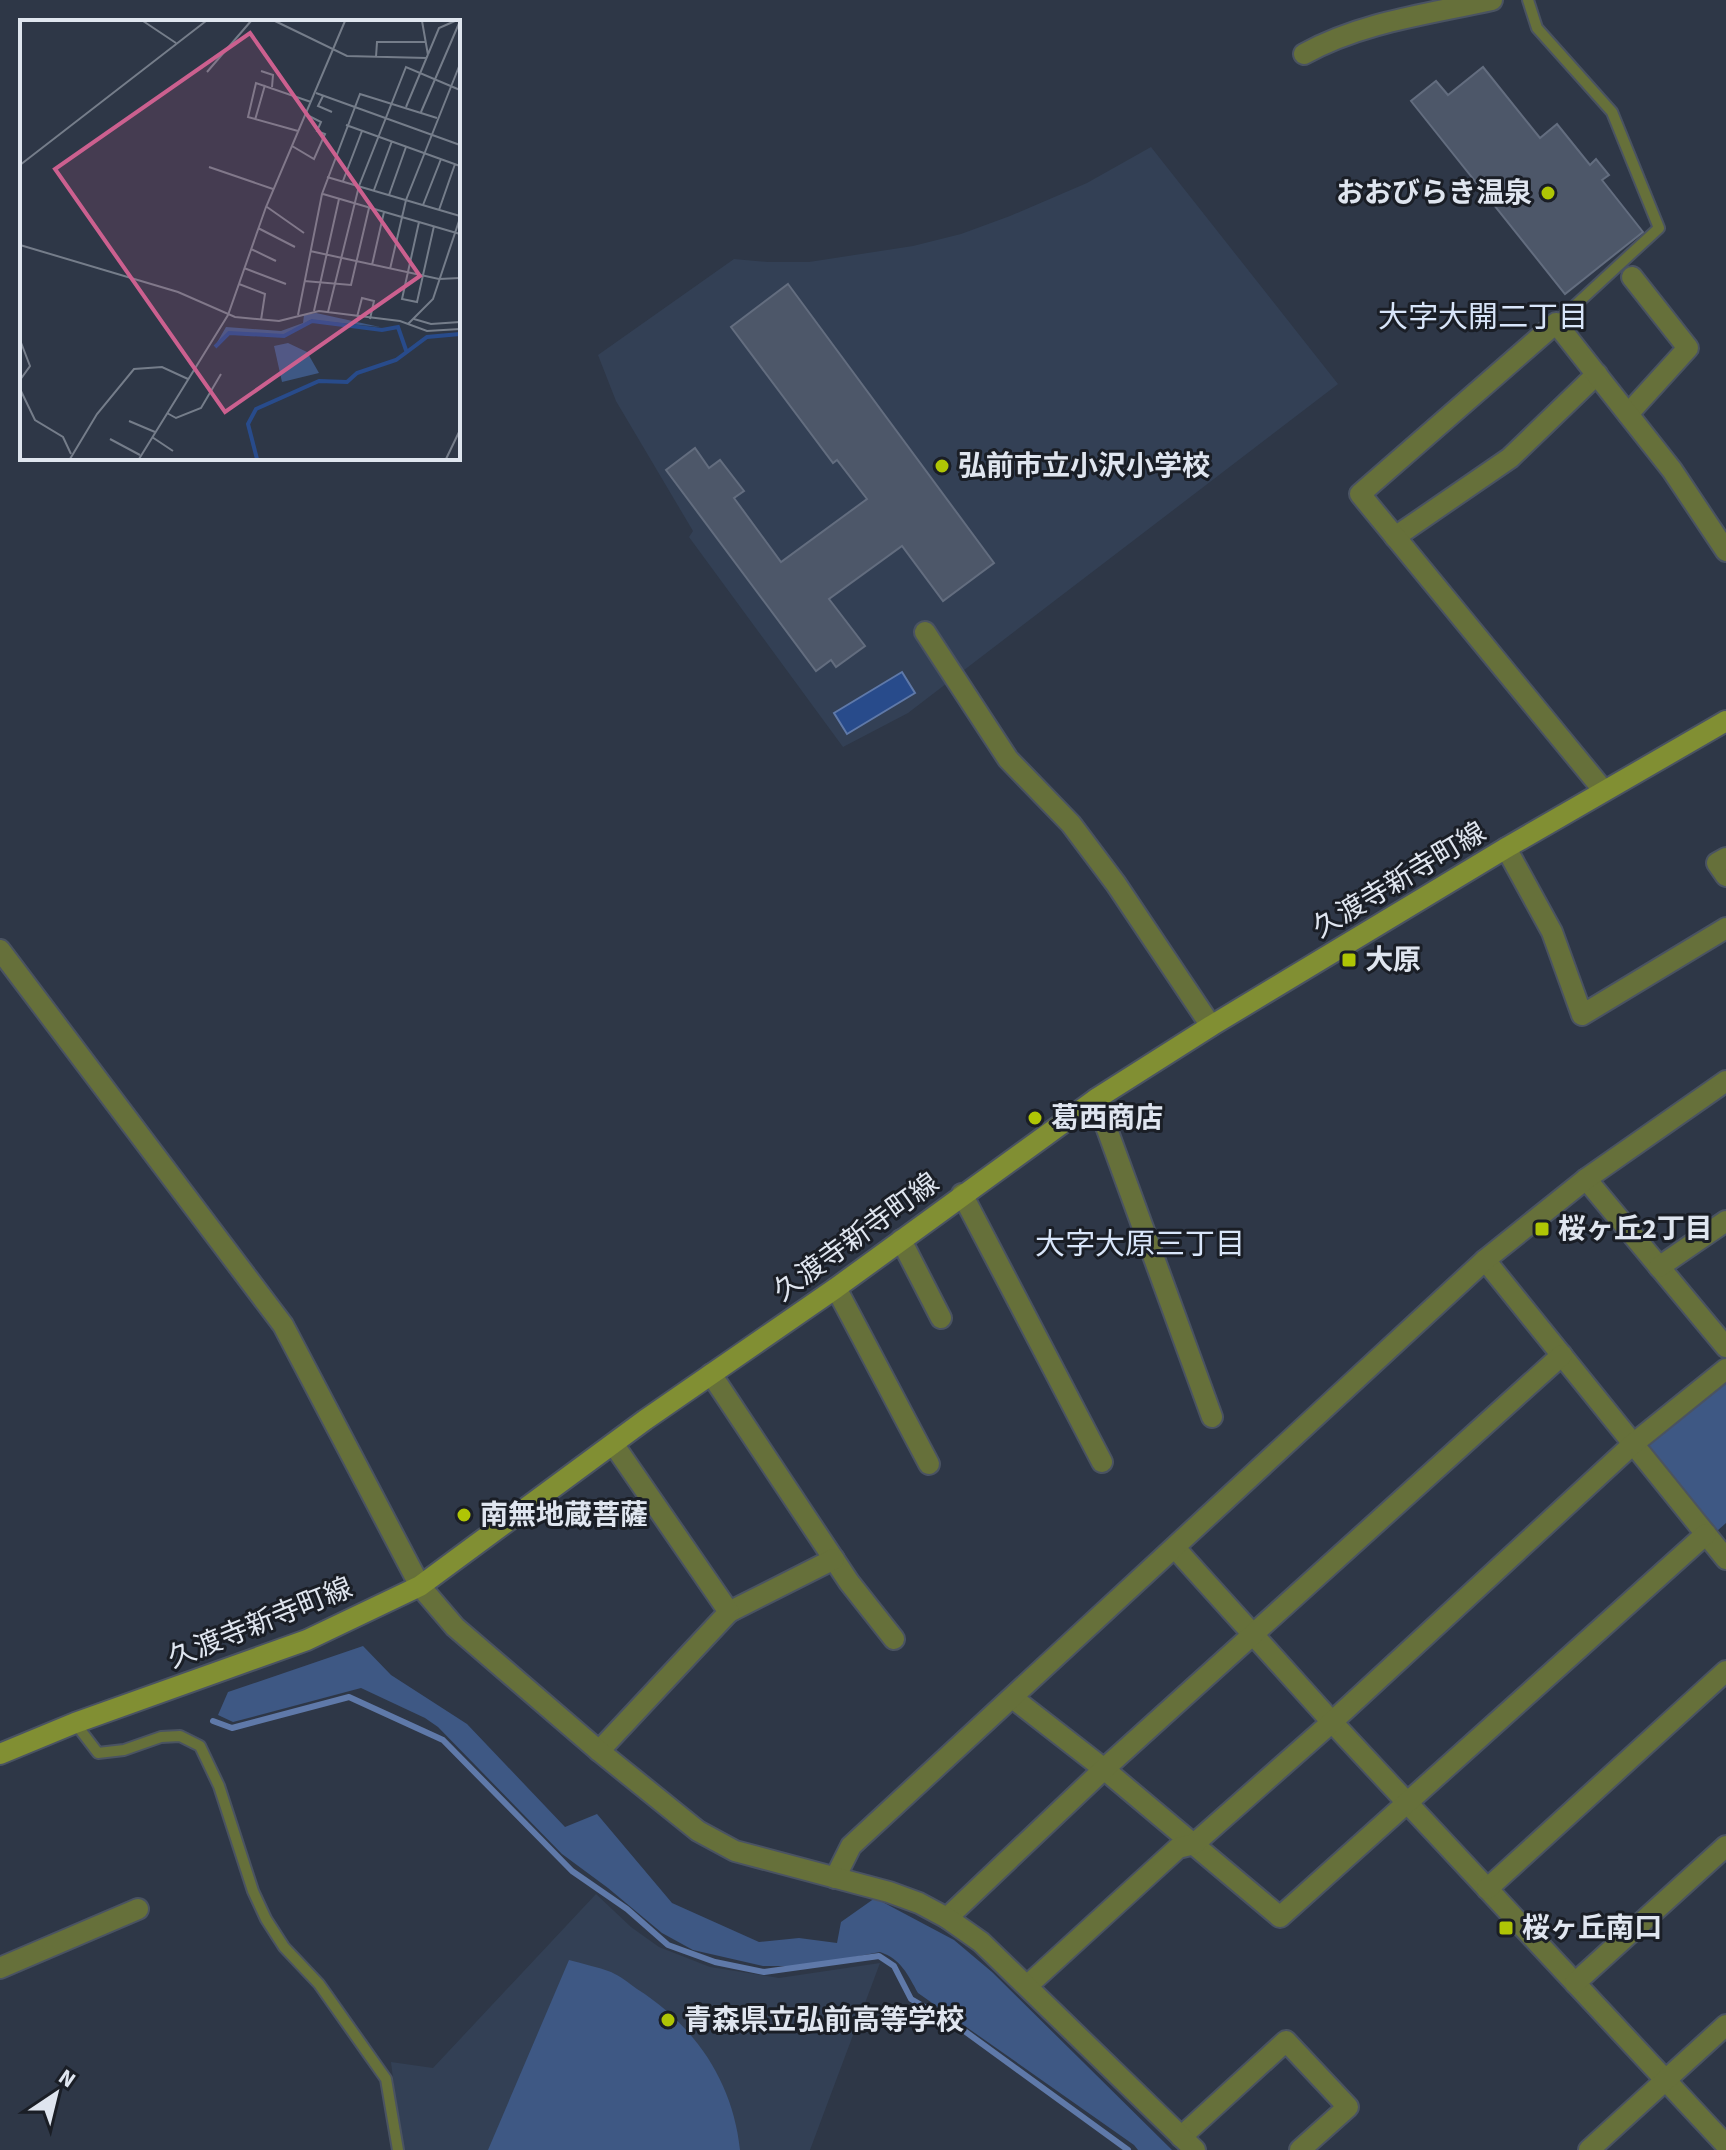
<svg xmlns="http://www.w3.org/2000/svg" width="1726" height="2150" font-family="'Source Sans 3','Noto Sans JP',sans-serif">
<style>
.built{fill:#334055}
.green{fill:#3e5884}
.water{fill:#284b8b;stroke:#5f79a9;stroke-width:2}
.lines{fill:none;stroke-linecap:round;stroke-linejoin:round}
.stream{stroke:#5f79a9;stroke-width:6}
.building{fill:#4d5769;stroke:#636d7f;stroke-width:2}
.service-casing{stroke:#4a5362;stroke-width:14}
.minor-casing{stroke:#4a5362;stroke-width:24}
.tertiary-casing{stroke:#4a5362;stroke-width:24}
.secondary-casing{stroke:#4a5362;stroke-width:24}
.service{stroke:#66703a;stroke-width:10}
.minor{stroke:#66703a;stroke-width:20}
.tertiary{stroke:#66703a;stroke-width:20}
.secondary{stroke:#818f33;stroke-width:20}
.poi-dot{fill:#afc505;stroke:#1a1e26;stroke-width:3}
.labels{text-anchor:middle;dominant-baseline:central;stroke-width:6;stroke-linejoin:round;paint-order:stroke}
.poi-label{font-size:28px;font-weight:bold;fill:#dfe5ef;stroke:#1a1e26;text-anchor:start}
.street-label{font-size:28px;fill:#dfe5ef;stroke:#1a1e26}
.neighbourhood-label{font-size:30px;fill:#d8e5f9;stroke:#1a1e26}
.inset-river{fill:none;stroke:#284b8b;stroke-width:4}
.inset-road{fill:none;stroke:#757d8a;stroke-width:2}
.view{fill:#cc608f;fill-opacity:0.15;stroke:#cc608f;stroke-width:4}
.inset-edge{fill:none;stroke:#dfe5ef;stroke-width:4}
</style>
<rect width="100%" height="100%" fill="#2e3747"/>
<g class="built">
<path d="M1151,147L1338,384L908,713L843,747L689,537L693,531L616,401L598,355L734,259L768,262H809L913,246L961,234L1010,216L1087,183Z"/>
<path d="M596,1894L631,1927L659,1947L710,1967L779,1978L880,1963L810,2150H402L391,2062L433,2068Z"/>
</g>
<g class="green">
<path d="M1726,1381V1523L1717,1531L1647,1445Z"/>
<path d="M363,1646L391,1675L467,1724L565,1827L597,1814L672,1903L759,1942L799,1938L837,1943L841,1922L875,1898L954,1940L992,1972L1172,2150H1138L1134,2145L918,1993C908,1975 901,1959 880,1952L807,1966H763L693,1950L662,1933L608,1888L562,1854L438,1727L425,1718L361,1688L233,1722L218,1715L228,1692Z"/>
<path d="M569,1960C583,1964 598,1967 611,1972C620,1976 629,1983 637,1989C694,2025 733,2081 740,2150H488Z"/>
</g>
<path class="water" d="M902,672L915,693L847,734L834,713Z"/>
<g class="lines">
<path class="stream" d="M213,1721L232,1728L349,1697L443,1740L572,1871L627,1909L668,1945L715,1962L764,1972L879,1956L894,1966L911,1999L959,2027L1128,2150"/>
</g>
<g class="building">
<path d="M1483,67L1540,138L1557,124L1590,165L1596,159L1609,175L1602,180L1643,232L1565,294L1411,101L1436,81L1448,95Z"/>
<path d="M788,284L994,563L943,601L902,546L829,599L865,646L836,667L831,660L816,671L666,470L695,448L709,468L720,460L744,491L734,498L781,562L867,499L837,460L833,463L731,327Z"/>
</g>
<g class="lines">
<g class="service-casing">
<g id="service">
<path d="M1528,0L1537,28L1612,112L1659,228L1556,323"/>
<path d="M75,1723L98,1753L124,1750L161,1737L180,1736L200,1746L219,1786L253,1891L266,1919L284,1947L319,1984L386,2079L398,2150"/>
</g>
</g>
<g class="minor-casing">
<g id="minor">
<path d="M1304,54C1362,22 1429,14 1492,0"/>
<path d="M1628,414L1688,348L1632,277"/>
<path d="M1395,537L1510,458L1597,374"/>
<path d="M925,632L1008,759L1071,824L1116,884L1211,1026"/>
<path d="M1604,791L1360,494L1556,323L1672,470L1726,551"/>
<path d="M1506,848L1552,932L1582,1015L1726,928"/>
<path d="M1726,858L1717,863L1726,876"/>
<path d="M1096,1099L1212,1417"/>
<path d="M1586,1179L1726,1347"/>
<path d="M962,1194L1102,1462"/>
<path d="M901,1240L941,1318"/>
<path d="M1485,1260L1726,1559"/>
<path d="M1659,1267L1726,1221"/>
<path d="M836,1288L929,1464"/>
<path d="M711,1374L849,1582L894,1639"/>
<path d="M1175,1548L1332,1722L1726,2145"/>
<path d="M729,1612L834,1559"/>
<path d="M1014,1699L1104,1769L1280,1917L1706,1534"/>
<path d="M599,1751L729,1612L614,1445"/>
<path d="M835,1878L851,1846L1485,1260L1586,1179L1726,1081"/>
<path d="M1487,1889L1726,1671"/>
<path d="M947,1918L1104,1769L1562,1355"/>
<path d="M0,1968L138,1909"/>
<path d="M1027,1986L1178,1848L1194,1844L1332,1722L1633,1444L1726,1369"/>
<path d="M1181,2137L1286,2041L1348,2107L1300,2150"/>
<path d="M1589,2150L1726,2025"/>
</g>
</g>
<g class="tertiary-casing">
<g id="tertiary">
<path d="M0,950L283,1325L420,1586L455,1627L599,1751L698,1831L735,1851L889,1892L919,1903L947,1918L981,1942L1195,2150"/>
<path d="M1575,1983L1726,1846"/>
</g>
</g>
<g class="secondary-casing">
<path id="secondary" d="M0,1754L75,1723L307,1640L420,1586L645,1420L836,1288L1096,1099L1211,1026L1506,848L1726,721"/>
</g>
<use href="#service" class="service"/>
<use href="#minor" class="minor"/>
<use href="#tertiary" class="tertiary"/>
<use href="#secondary" class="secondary"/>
</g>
<g class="poi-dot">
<circle cx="1548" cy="193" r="8"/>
<circle cx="942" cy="466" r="8"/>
<rect x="1341" y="952" width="16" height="16" rx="4"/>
<circle cx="1035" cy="1118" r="8"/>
<rect x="1534" y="1221" width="16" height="16" rx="4"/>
<circle cx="464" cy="1515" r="8"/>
<rect x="1498" y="1920" width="16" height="16" rx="4"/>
<circle cx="668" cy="2020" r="8"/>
</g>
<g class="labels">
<g class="poi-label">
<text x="1532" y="193" text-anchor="end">おおびらき温泉</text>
<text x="958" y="466">弘前市立小沢小学校</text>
<text x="1365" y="960">大原</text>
<text x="1051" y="1118">葛西商店</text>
<text x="1558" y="1229">桜ヶ丘2丁目</text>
<text x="480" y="1515">南無地蔵菩薩</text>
<text x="1522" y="1928">桜ヶ丘南口</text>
<text x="684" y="2020">青森県立弘前高等学校</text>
</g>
<g class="street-label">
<text transform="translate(1399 880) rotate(-31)">久渡寺新寺町線</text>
<text transform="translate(856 1237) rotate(-36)">久渡寺新寺町線</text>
<text transform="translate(260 1623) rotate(-22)">久渡寺新寺町線</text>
</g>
<g class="neighbourhood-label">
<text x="1483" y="317">大字大開二丁目</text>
<text x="1140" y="1244">大字大原三丁目</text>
</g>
</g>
<g transform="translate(20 20)">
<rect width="440" height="440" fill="#2e3747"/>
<path d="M296,293L360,307L290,300L267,315L209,312L195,326L206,307L261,311L283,303L284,295ZM268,323L287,332L299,353L262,362L254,326Z" fill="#3e5884"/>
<path class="inset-river" d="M195,327L209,313L264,316L292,301L362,310L378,307L387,333M237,439L228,404L236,389L299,361L327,362L337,353L376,340L407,317L440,314"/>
<path class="inset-road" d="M123,1L156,23M255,1L327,36L407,38M402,1L408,35M356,37L357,22H406M241,51L253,55L252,67M187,52L231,1M296,73L440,125M303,76L298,86L312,92M386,87L419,8L435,1M401,92L440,1M235,100L245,65M326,105L440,146M278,111L228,97L236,63L291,82M272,126L294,139L305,114L297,111L301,102L287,95M0,145L186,1M189,147L253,169M307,157L440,196M323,161L342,111M354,170L372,121M303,174L440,214M369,175L386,127M403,185L421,139M247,187L284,213M419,190L435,144M399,202L382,279L397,282L414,206M238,208L275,227M0,225L158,272L215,297L259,301L299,291L380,301L407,311L440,309M231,229L256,241M290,231L419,259L440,258M352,245L364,192M224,248L266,264M370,249L386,180L440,44M284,261L331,265L349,188M219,264L245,274L241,300M294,291L319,179M308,292L339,166L386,47L440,70M278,295L302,174L340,74L417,98M337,297L342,278L354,281L350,299M394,299L411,304L440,302M388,304L413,279L440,198M0,320L10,346L0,360M0,369L15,400L43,417L51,434M147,393L156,398L181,388L201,354M109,401L135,412M132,417L153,431M90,419L120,435M50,439L77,394L114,349L142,347L168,359M119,439L208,295L246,187L325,1M426,439L440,410"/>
<path class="view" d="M230,13L400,256L205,392L35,149Z"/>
<rect width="440" height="440" class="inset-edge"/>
</g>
<g transform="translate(56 2094) rotate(35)" stroke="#1a1e26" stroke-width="6" paint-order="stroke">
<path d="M0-6L14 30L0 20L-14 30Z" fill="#dfe5ef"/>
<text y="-12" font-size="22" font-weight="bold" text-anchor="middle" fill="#dfe5ef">N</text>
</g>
</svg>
